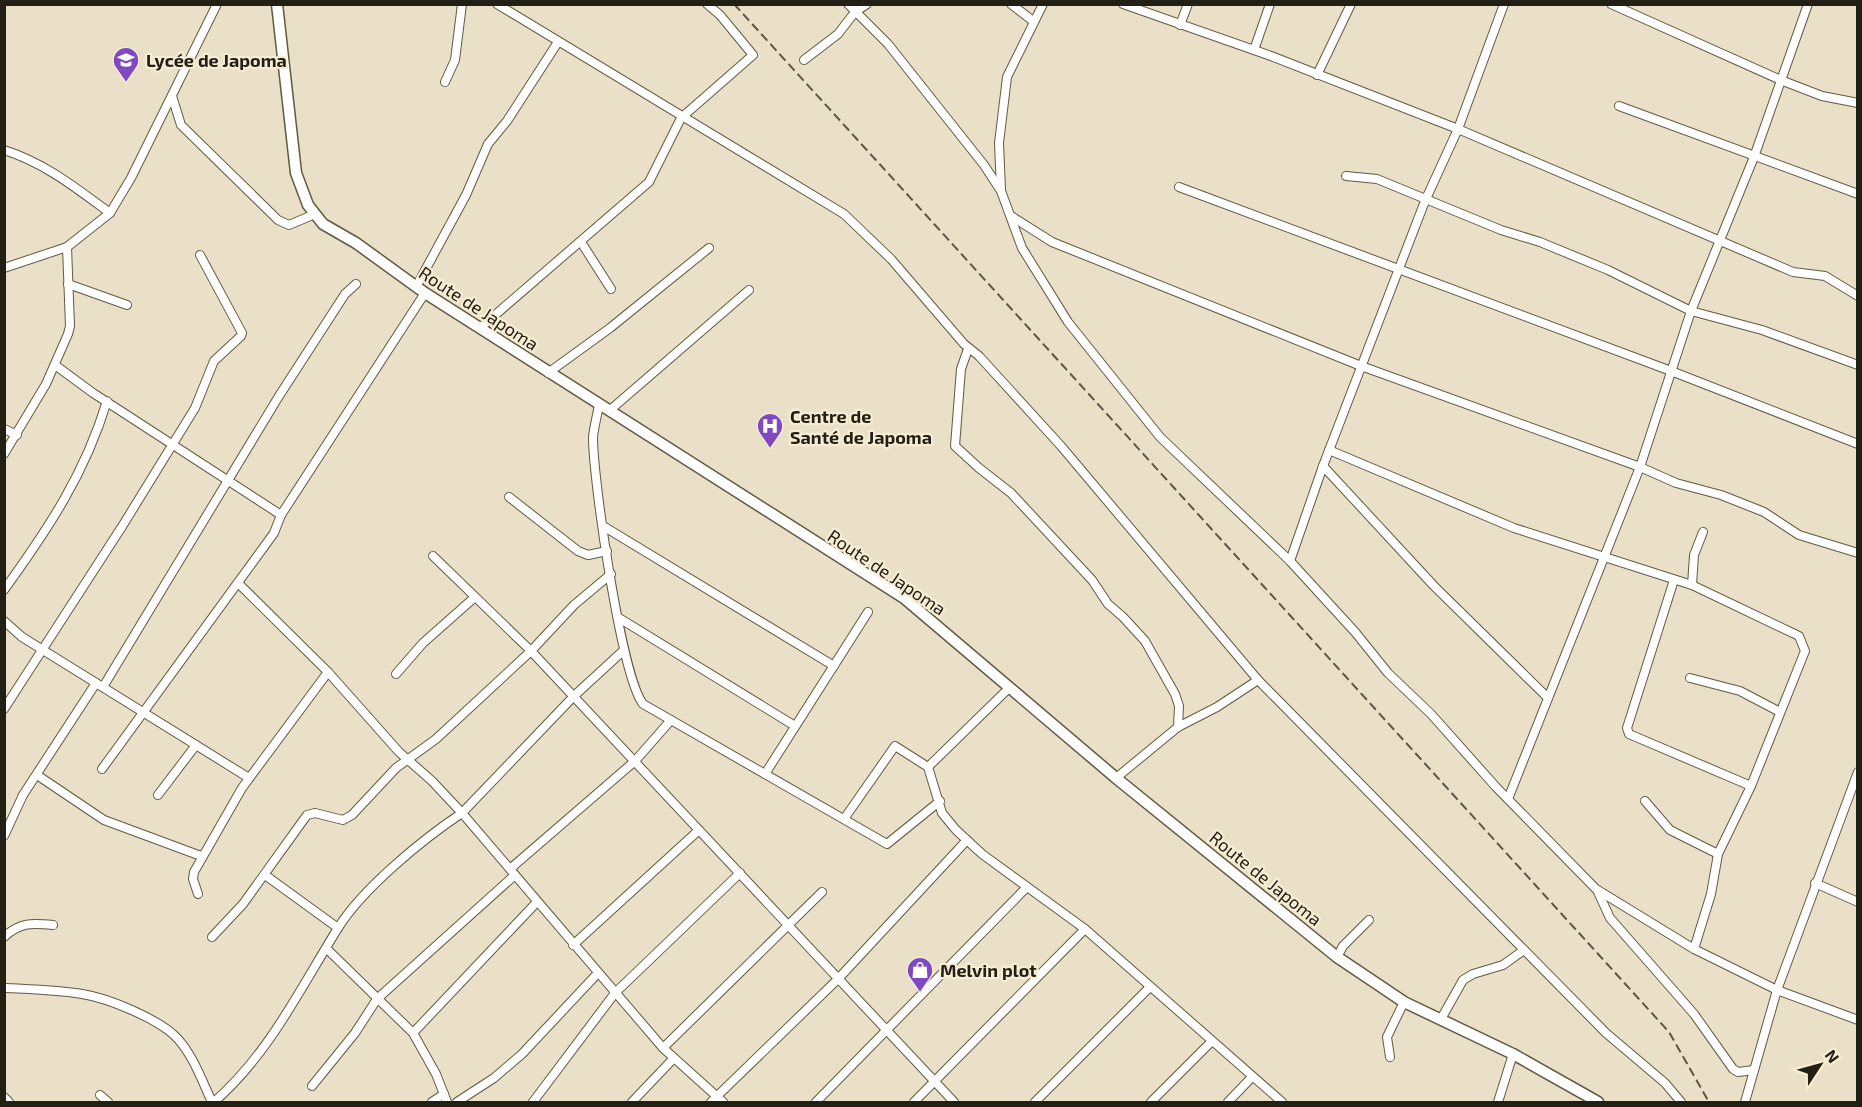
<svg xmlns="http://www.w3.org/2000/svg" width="1862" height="1107" font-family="'Exo 2',sans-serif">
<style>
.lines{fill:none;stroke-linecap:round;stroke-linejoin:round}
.minor-casing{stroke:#615943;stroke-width:10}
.tertiary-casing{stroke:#615943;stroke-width:13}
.minor{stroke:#fff;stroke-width:8}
.tertiary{stroke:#fff;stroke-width:10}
.rail{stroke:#5b5648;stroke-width:2;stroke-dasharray:9 4.5;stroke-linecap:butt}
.labels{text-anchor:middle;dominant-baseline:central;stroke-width:4.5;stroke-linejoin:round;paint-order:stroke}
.poi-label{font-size:18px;font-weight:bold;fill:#221f15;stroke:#f7edd4;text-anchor:start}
.street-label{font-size:18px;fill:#221f15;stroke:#f7edd4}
</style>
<rect width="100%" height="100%" fill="#e9e0c7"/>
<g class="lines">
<g class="minor-casing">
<g id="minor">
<path d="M497,4L844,214L891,259L964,344L979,356L1061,446L1258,680L1606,1033L1665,1083L1681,1102"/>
<path d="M848,4L888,44L984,165L1001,191L1022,248L1068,322L1160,437L1290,561L1355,632L1388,673L1431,714L1496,787L1596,889L1694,949L1777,990L1858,1020"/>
<path d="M1011,4L1033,21"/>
<path d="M1123,4L1271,56L1458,129L1793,272L1825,276L1858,296"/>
<path d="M1611,4L1783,81L1822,96L1858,103"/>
<path d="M1180,25L1188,4"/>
<path d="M1254,50L1270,4"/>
<path d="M804,60L838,34L855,12L867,4"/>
<path d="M1317,75L1351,4"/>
<path d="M445,82L455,60L462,4"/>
<path d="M172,96L181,125L278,220L289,225L315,214"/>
<path d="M1619,106L1858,194"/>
<path d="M4,150C45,163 76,188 110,213"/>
<path d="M1346,176L1377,179L1501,230L1540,242L1608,270L1691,311L1762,330L1858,365"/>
<path d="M1179,187L1671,371L1858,444"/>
<path d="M1001,190L999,143L1007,77L1043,4"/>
<path d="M1011,216L1052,242L1361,366L1640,467L1676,483L1721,495L1764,512L1799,535L1858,553"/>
<path d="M581,242L611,289"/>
<path d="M4,268L67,247L110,213L131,178L217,4"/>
<path d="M68,284L127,305"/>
<path d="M416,287L466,195L488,144L507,121L558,42"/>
<path d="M480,328L649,182L681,118L753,55L720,15L707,4"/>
<path d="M968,349L961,369L955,446L979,468L1011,493L1092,580L1108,604L1123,617L1145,641L1175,694L1179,706L1178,727"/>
<path d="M55,365L93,393L281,515"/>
<path d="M548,373L610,328L709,248"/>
<path d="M599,405C597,416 594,427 593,437C593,479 621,675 643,704L887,844L940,801"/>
<path d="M609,411L749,290"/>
<path d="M4,429L17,435"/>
<path d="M1329,450L1514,528L1692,585L1799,636L1805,651L1751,786L1718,854L1711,894L1694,949"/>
<path d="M4,454L46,384L68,334L70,326L67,247"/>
<path d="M1323,466L1434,586L1547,697"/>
<path d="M509,497L578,551L588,555L607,551"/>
<path d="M603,526L834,666"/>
<path d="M433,556L531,651L954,1102"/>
<path d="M1290,561L1323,466L1425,201L1458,129L1504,4"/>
<path d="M1674,580L1627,728L1629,734L1636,737L1751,786"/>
<path d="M238,583L328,672L399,752L432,781L462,813L663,1048L723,1102"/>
<path d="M1692,585L1694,555L1703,532"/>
<path d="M4,590C48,529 85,474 107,401"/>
<path d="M619,618L795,726"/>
<path d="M4,621L22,637L249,778"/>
<path d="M396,674L423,643L475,597"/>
<path d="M1690,678L1740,691L1780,712"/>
<path d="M103,687L279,396L345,294L356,284"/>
<path d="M4,709L123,525L195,408L214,361L241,336L242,333L200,255"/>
<path d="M928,767L1009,688"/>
<path d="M102,769L274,533L281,515L425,293"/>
<path d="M765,774L868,612"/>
<path d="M37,775L104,820L201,856"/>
<path d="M1116,778L1178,727L1217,707L1258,680"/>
<path d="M158,795L196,745"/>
<path d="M1508,799L1640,467L1691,311L1754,157L1808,4"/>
<path d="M1645,801L1670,830L1718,854"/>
<path d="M844,819L895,746L928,767L942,813L956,830L982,854L1085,929L1282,1102"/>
<path d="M4,836L23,795L96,683"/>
<path d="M510,869L635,761L671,720"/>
<path d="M265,875L338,928"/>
<path d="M1815,883L1858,902"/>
<path d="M1598,892L1610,918L1694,1014L1733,1069L1738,1072L1754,1070"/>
<path d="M198,894L193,879L194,872L242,788L328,672"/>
<path d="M4,937C20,922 32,923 53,925"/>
<path d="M212,937L243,904L307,815L315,813L343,820L352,815L396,768L436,739L531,651L574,605L611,574"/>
<path d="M573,945L699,830"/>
<path d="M327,949L413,1033L436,1074L447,1102"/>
<path d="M1337,957L1343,946L1369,920"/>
<path d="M4,988C30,989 57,990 82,994C108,998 159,1019 177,1038C193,1055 202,1081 212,1102"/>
<path d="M1441,1019L1463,980L1473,974L1503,965L1524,950"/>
<path d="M413,1033L537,902"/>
<path d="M663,1048L822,892"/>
<path d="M1390,1057L1387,1037L1404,1002"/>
<path d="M312,1086L355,1033L377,999L515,875"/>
<path d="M100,1095L108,1102"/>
<path d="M4,1097L9,1102"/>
<path d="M214,1102C269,1054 300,989 338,928C363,888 423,839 462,813L574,696L624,650"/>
<path d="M432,1102L444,1094"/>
<path d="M457,1102L494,1078L522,1054L598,973"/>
<path d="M533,1102L615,993L740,873"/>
<path d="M632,1102L674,1058"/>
<path d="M711,1102L838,979L967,840"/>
<path d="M816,1102L1027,887"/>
<path d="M914,1102L1085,929"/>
<path d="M1035,1102L1150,987"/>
<path d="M1151,1102L1212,1041"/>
<path d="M1228,1102L1251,1078"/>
<path d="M1498,1102L1513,1054"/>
<path d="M1745,1102L1777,990L1858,772"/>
</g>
</g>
<g class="tertiary-casing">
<path id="tertiary" d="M277,4L296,173L308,205L323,224L356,243L425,293L904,598L1116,778L1337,957L1404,1002L1513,1054L1598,1102"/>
</g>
<use href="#minor" class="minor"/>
<use href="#tertiary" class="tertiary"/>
<path class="rail" d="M734,4L1669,1032L1709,1102"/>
</g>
<defs>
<g id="school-pin" transform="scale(1.35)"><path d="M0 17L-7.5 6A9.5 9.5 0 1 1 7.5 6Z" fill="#7e49c1" stroke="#f7edd4"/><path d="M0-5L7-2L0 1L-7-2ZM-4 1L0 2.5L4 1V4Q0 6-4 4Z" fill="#fff"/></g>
<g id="hospital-pin" transform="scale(1.35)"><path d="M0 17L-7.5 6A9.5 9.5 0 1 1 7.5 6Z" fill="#7e49c1" stroke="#f7edd4"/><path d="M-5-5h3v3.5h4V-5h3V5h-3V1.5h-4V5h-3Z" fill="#fff"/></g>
<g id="shop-pin" transform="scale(1.35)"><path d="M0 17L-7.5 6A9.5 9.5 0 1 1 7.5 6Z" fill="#7e49c1" stroke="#f7edd4"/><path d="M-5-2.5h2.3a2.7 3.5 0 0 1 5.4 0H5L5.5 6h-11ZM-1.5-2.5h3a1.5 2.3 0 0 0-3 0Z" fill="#fff"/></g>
</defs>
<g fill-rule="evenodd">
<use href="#school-pin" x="126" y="60"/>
<use href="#hospital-pin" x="770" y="426"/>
<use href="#shop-pin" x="920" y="970"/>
</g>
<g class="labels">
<g class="poi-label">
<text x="146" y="60">Lycée de Japoma</text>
<text x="790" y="416">Centre de<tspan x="790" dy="21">Santé de Japoma</tspan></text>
<text x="940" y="970">Melvin plot</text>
</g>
<g class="street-label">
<text transform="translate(479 308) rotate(33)">Route de Japoma</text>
<text transform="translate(887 572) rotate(34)">Route de Japoma</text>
<text transform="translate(1266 878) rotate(39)">Route de Japoma</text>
</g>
</g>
<rect width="1862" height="1107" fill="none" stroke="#221f15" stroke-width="12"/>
<g transform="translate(1820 1065) rotate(54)" stroke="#f7edd4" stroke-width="4.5" paint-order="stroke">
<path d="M0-4.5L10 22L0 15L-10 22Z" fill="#221f15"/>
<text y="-9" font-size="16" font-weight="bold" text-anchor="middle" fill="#221f15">N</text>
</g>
</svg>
